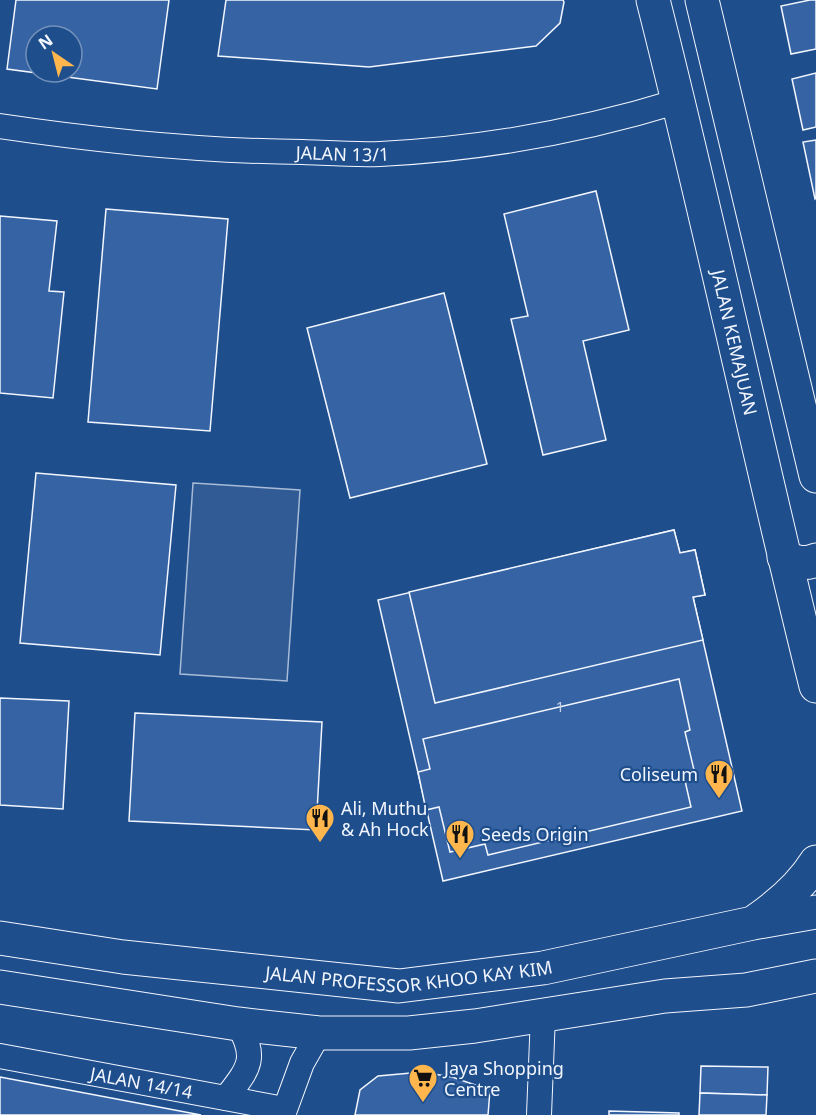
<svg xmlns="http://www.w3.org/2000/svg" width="816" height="1115" font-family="'Noto Sans',sans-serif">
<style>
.parking{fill:#305b95;stroke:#a8bbd7;stroke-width:1.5}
.building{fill:#3563a3;stroke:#f2f6ff;stroke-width:1.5;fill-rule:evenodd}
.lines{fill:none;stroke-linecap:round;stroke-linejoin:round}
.street-casing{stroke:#f2f6ff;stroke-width:26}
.secondary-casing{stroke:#f2f6ff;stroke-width:35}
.primary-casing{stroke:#f2f6ff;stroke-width:35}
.street{stroke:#1f4e8c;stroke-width:24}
.secondary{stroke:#1f4e8c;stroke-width:33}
.primary{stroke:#1f4e8c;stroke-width:33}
.labels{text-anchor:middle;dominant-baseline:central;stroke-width:4.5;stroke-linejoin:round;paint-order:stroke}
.number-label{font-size:15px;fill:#c3d1e8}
.street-label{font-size:18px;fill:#f2f6ff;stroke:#1f4e8c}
.poi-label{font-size:18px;fill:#f2f6ff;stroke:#1f4e8c;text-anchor:start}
</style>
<rect width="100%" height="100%" fill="#1f4e8c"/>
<path class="parking" d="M193,483L300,490L287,681L180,674Z"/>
<g class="building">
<path d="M16,0H169L157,89L7,69ZM36,36H72V72H36Z"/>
<path d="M226,0H563L564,2L560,23L536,46L369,67L218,56Z"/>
<path d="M810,0H816V49L791,54L781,6Z"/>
<path d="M816,73V127L803,130L792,79Z"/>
<path d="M816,140V198L815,199L803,142Z"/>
<path d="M596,191L629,330L583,341L606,440L543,455L511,319L528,316L504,214Z"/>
<path d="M106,209L228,219L210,431L88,422Z"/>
<path d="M0,216L57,221L49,291L64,292L53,398L0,393Z"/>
<path d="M444,293L487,464L350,498L307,328Z"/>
<path d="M36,473L176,485L160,655L20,643Z"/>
<path d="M674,530L680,553L695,550L705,595L693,597L742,811L443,881L378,600Z"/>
<path d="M674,530L680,553L695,550L705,595L693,597L703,640L435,703L409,592Z"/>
<path d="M679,679L690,730L685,732L694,770L683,772L691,807L488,855L485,844L450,852L439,807L426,810L418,772L430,769L423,739Z"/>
<path d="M0,698L69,701L63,809L0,805Z"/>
<path d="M135,713L322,722L316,830L129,821Z"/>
<path d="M701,1066L768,1067L767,1095L700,1093Z"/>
<path d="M422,1072L452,1077L490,1090L488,1115H355L360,1090L378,1076Z"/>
<path d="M0,1077L201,1115H0Z"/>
<path d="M700,1093L767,1095L766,1115H699Z"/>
<path d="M609,1111L679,1113V1115H609Z"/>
</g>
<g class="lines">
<g class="street-casing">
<g id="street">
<path id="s1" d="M0,126C101,141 201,151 303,152C328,153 355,155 380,154C481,149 582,131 679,101"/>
<path id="s2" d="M0,1056L284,1109"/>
<path d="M226,1098C249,1068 258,1059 238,1024"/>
<path d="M283,1115L302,1063L319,1033"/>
<path d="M539,1115L543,1015"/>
</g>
</g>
<g class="secondary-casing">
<g id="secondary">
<path id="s3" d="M653,0C711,228 759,458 816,686"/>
<path d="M702,0L816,476"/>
<path d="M784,557C795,562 805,565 816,560"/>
</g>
</g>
<g class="primary-casing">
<g id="primary">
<path d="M757,920C780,904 801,886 816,862"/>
<path id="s4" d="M0,938L123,957L399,986L543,968L753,923L816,912"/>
<path d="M0,987L238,1024L319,1033H409L475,1026L665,996L746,990L816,976"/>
</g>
</g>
<use href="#street" class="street"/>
<use href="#secondary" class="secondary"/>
<use href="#primary" class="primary"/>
</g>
<defs>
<g id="restaurant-pin" transform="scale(1.5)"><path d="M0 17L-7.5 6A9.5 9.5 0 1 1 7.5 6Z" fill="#ffb74d" stroke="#1f4e8c"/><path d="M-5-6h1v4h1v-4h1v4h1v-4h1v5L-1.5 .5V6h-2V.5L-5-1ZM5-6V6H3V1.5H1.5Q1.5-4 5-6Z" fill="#111"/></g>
<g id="supermarket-pin" transform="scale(1.5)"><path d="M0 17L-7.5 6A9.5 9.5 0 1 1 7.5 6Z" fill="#ffb74d" stroke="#1f4e8c"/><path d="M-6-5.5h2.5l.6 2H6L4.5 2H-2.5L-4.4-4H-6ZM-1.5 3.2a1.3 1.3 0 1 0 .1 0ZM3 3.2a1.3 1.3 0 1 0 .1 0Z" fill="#111"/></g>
</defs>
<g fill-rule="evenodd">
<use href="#restaurant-pin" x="719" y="774"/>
<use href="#restaurant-pin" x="320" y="818"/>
<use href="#restaurant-pin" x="460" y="834"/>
<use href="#supermarket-pin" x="423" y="1078"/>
</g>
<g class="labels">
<g class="number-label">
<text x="560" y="706">1</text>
</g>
<g class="street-label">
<text stroke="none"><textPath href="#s1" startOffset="344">JALAN 13/1</textPath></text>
<text stroke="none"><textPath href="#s3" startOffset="352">JALAN KEMAJUAN</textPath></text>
<text stroke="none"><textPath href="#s4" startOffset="412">JALAN PROFESSOR KHOO KAY KIM</textPath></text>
<text stroke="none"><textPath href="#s2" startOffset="144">JALAN 14/14</textPath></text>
</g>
<g class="poi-label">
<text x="698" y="774" text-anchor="end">Coliseum</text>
<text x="341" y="808">Ali, Muthu<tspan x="341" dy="21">&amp; Ah Hock</tspan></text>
<text x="481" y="834">Seeds Origin</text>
<text x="444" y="1068">Jaya Shopping<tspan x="444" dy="21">Centre</tspan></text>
</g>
</g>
<g transform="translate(54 54) rotate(325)"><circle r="28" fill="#1f4e8c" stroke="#7391ba" stroke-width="1.5"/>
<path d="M0-4.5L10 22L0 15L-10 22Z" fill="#ffb74d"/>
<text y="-9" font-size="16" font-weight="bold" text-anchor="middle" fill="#f2f6ff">N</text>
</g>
</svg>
